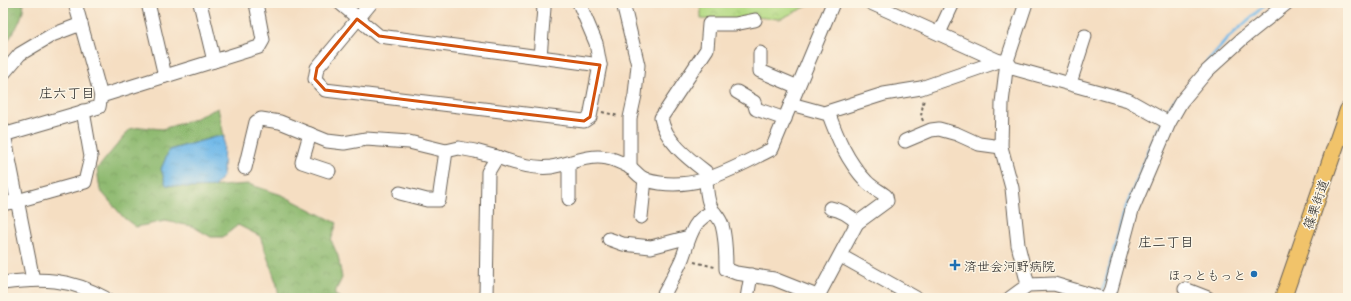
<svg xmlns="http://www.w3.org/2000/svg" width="1351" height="301" font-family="'Playpen Sans','Klee One',sans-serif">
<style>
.forest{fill:url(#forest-crowns);stroke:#566b46}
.park{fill:url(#park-crowns);stroke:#687b50}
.water{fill:url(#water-ripples);stroke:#466a82}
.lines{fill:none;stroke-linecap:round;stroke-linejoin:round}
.stream{stroke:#71b9e9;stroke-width:3}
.minor-casing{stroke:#686056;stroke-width:15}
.major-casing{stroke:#686056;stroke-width:18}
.path{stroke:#686056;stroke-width:2;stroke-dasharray:3 3;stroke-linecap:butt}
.minor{stroke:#fff;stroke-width:13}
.major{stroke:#f1c36a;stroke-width:16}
.marked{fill:none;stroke:#d4530e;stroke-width:3;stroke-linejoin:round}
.poi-dot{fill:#1f6fb2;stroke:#fcf5e5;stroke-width:1.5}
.labels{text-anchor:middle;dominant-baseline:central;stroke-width:3;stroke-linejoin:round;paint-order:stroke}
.street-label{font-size:13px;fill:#1c1c1c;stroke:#fcf5e5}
.poi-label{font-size:13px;fill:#1c1c1c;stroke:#fcf5e5;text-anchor:start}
.neighbourhood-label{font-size:14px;fill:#1c1c1c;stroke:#fcf5e5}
</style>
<defs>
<pattern id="forest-crowns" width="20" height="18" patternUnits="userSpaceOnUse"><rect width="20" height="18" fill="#8fba71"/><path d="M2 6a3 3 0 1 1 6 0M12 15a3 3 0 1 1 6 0" fill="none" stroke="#7b9f61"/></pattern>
<pattern id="park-crowns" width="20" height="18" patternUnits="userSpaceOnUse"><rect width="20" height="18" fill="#b4da83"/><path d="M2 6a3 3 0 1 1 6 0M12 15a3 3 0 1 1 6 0" fill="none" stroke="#9aba71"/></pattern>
<pattern id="water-ripples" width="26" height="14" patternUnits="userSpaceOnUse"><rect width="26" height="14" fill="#71b9e9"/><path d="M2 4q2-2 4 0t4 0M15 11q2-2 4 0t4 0" fill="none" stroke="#619ec7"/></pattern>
</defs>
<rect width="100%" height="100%" fill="#fcf5e5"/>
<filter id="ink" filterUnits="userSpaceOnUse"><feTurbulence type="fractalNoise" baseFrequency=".025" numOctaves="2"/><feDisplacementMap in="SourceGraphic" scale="8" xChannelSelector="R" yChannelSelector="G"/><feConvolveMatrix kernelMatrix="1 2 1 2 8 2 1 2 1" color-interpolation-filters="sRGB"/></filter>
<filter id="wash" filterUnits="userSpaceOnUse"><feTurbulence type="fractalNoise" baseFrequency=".012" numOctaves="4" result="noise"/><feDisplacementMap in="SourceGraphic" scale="16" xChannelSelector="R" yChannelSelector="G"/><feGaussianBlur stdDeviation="0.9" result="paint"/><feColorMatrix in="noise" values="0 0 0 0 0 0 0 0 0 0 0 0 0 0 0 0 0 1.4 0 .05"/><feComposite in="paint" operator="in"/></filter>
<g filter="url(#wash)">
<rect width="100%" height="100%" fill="#f5dec2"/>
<g class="forest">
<path d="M3,3H24C23,20 13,34 3,47Z"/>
<path d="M218,108L224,136L215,137L169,150L194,188L248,184L282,195L337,223L331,240L338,256L342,278L334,294L340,298H279L277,285L260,236L238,225L223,237H211L192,226L165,221L136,227L124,218L100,190L97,169L130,129L141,127L162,129L189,121Z"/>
</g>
<path class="park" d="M701,3H814L780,19L753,17L735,21L701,19Z"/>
<path class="water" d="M224,136L223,176L214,187L194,188L166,185L161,169L169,150L215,137Z"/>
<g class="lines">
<g class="stream">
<path d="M1206,63L1228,38L1267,3"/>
<path d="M1163,116L1176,98"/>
<path d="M1101,294L1106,280L1124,212L1160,123"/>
</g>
</g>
</g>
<g filter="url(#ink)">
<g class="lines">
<g class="minor-casing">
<g id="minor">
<path d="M148,3L165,76"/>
<path d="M200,3L214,61"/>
<path d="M340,3L379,36L540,57"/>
<path d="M371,3L317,68L315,79L325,90L584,121L590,117L600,65L596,43L579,3"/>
<path d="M541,3L544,8L540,57L600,65"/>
<path d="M623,3L638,65L635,95L630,118V168"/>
<path d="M871,3L999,61"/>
<path d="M1026,3L1007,61L1002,103L1001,147L1012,188L1018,245L1028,285"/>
<path d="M755,20L735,24H709L707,49L661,118C665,141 689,159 706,172C706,183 706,203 714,212C717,216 720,219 722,225C726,239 726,255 726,269L736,273L774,279L817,296"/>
<path d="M939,33L953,3"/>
<path d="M760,53V71L798,87"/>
<path d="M1007,61L1012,68L1128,100L1169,123"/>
<path d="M3,74L20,54L52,35L81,24"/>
<path d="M1070,83L1085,36"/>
<path d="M737,92L754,102L756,109L785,119"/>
<path d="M101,96L259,47L263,40L256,3"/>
<path d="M791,104L824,113L884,94L921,88L999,61H1007"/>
<path d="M3,129L33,280"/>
<path d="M310,134L302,162L329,171"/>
<path d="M3,135L99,107L101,96L75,3"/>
<path d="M905,141L931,130L939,129L957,134L979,144L1001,147"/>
<path d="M569,163V199"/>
<path d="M245,168L256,122L261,119L280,122L327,141L344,143L366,139L409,142L446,151L459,148L475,151L497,157"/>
<path d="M400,193L427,200H439L446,151"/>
<path d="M3,204L17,201L85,182L91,157L83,111"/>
<path d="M830,208C841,210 850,215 857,223"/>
<path d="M641,217L645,179"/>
<path d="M609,239L623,244L651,247L689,237"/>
<path d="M841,256L916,298"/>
<path d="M3,283C42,278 69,278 105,298"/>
<path d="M1185,289L1208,298"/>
<path d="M486,298L488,172L497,157C513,163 534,169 551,167C570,164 588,154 607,158C614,159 624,164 630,167C636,172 639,177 646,180C694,194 731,169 772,149L833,3"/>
<path d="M662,298C669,285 676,272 682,259C689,241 692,218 713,212"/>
<path d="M747,298L751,275"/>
<path d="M817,298L857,223L887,201L886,196C880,191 871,187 866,181C847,161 837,137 828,112"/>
<path d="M1010,298L1028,285L1054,284L1101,298"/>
<path d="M1107,298L1111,289L1132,210L1169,123L1181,102L1207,71L1242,39L1287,3"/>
</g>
</g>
<g class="major-casing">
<path id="major" d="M1283,298L1348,110"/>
</g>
<g class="path">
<path d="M602,112L619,116"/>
<path d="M923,121L921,116L924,98"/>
<path d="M694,262L715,267"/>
</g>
<use href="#minor" class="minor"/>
<use href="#major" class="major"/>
</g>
</g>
<path class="marked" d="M357,19L379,36L600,65L590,117L584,121L325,90L315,79L317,68Z"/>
<g class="poi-dot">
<path d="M953 259h4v4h4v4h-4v4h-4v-4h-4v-4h4z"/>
<circle cx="1254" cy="274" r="4"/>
</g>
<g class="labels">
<g class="street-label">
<text transform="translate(1315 204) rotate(-71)">篠栗街道</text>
</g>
<g class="poi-label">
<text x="964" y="265">済世会河野病院</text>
<text x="1246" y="274" text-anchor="end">ほっともっと</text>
</g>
<g class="neighbourhood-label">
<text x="67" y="92">庄六丁目</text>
<text x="1166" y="241">庄二丁目</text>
</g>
</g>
<rect width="1351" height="301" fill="none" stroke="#fcf5e5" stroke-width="16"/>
</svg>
